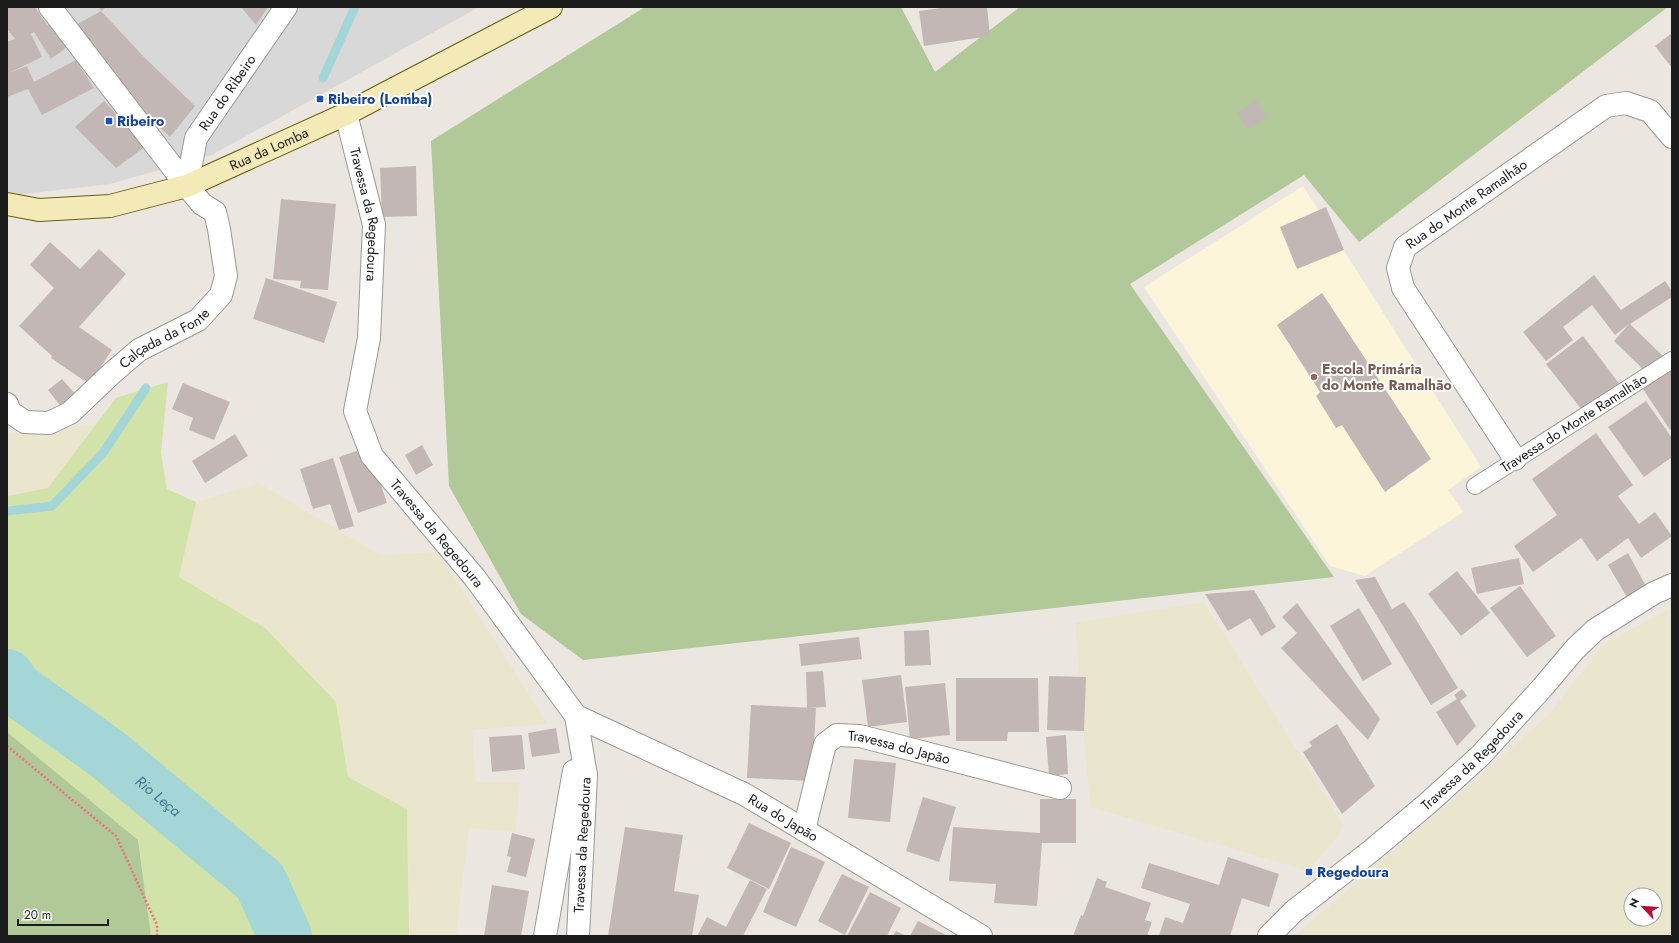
<svg xmlns="http://www.w3.org/2000/svg" width="1679" height="943" font-family="Jost,sans-serif">
<style>
.residential{fill:#d9d8d8}
.education{fill:#fcf5d9}
.farmland{fill:#eae6cd;fill-rule:evenodd}
.grass{fill:#d2e3a9}
.forest{fill:#b1c898}
.lines{fill:none;stroke-linecap:round;stroke-linejoin:round}
.stream{stroke:#a4d6d7;stroke-width:9}
.river{stroke:#a4d6d7;stroke-width:54}
.building{fill:#c3b7b5}
.lane-casing{stroke:#989898;stroke-width:18}
.street-casing{stroke:#989898;stroke-width:24}
.secondary-casing{stroke:#675d0c;stroke-width:24}
.path{stroke:#ee6f7d;stroke-width:2.5;stroke-dasharray:2 2;stroke-linecap:butt}
.lane{stroke:#fff;stroke-width:16}
.street{stroke:#fff;stroke-width:22}
.secondary{stroke:#f4eab7;stroke-width:22}
.transit-dot{fill:#1a4fb4;stroke:#fff;stroke-width:1.5}
.education-dot{fill:#8d6e63;stroke:#fff;stroke-width:1.5}
.labels{text-anchor:middle;dominant-baseline:central;stroke-width:4;stroke-linejoin:round;paint-order:stroke}
.street-label{font-size:14px;fill:#1b1b1b;stroke:#fff}
.transit-label{font-size:14px;font-weight:bold;fill:#164399;stroke:#fff;text-anchor:start}
.education-label{font-size:14px;font-weight:bold;fill:#785e54;stroke:#fff;text-anchor:start}
.water-label{font-size:15px;font-style:italic;fill:#46788c;stroke:#fff}
</style>
<rect width="100%" height="100%" fill="#ece6e1"/>
<path class="residential" d="M7,7H479L212,155L110,184L7,196Z"/>
<path class="education" d="M1303,186L1481,467L1448,490L1463,512L1365,576L1330,566L1144,287Z"/>
<g class="farmland">
<path d="M96,424L48,488L7,496V434Z"/>
<path d="M259,483L380,555L438,552L548,724L472,730L476,782H520L516,832L469,828L456,936H410L407,809L348,777L336,702L179,577L196,502Z"/>
<path d="M1204,602L1345,827L1308,871L1090,807L1075,623Z"/>
<path d="M1672,608V936H1294L1459,795L1551,712L1603,644ZM1631,895H1655V919H1631Z"/>
</g>
<path class="grass" d="M168,382L161,453L167,489L196,502L179,577L265,628L336,702L348,777L407,809L409,936H151L138,840L7,732V496L48,488L116,398Z"/>
<g class="forest">
<path d="M645,7H901L935,72L1020,7H1668L1359,242L1304,175L1130,284L1334,577L583,660L521,614L449,486L431,141Z"/>
<path d="M7,732L138,840L151,936H7Z"/>
</g>
<g class="lines">
<g class="stream">
<path d="M323,78L355,7"/>
<path d="M7,511L52,506L103,453L146,388"/>
</g>
<path class="river" id="s1" d="M7,676L16,689L106,753L260,881L285,936"/>
</g>
<g class="building">
<path d="M7,7H35L47,25L49,24L67,47L51,59L34,32L31,34L42,57L9,73L27,66L34,82L76,60L94,88L42,115L28,89L7,97V42L15,39L7,29Z"/>
<path d="M99,7H107L101,11Z"/>
<path d="M241,7H268L256,25Z"/>
<path d="M948,7H987L990,36L924,46L919,11Z"/>
<path d="M101,11L144,57L195,106L170,137L115,84L72,27Z"/>
<path d="M1672,33V68L1655,46Z"/>
<path d="M1256,100L1267,118L1247,130L1237,112Z"/>
<path d="M104,101L146,146L116,168L75,127Z"/>
<path d="M416,166L417,216L382,217L380,168Z"/>
<path d="M281,199L336,204L328,290L300,288L301,281L273,279Z"/>
<path d="M1326,207L1344,250L1297,269L1280,227Z"/>
<path d="M50,242L80,269L99,249L126,274L79,327L112,350L89,384L51,358L52,356L19,326L54,288L30,265Z"/>
<path d="M1594,275L1621,310L1665,281L1672,291V297L1630,324L1663,356L1647,373L1614,341L1629,324L1615,335L1592,305L1563,327L1573,340L1546,361L1523,332Z"/>
<path d="M266,278L337,302L324,343L253,319Z"/>
<path d="M1322,293L1431,459L1385,492L1342,425L1336,428L1316,396L1320,392L1277,325Z"/>
<path d="M1583,336L1621,386L1585,414L1546,364Z"/>
<path d="M1672,365V428L1670,430L1641,386Z"/>
<path d="M62,379L77,396L62,408L48,390Z"/>
<path d="M183,383L230,402L214,440L189,430L193,418L172,409Z"/>
<path d="M1646,401L1672,438V457L1644,477L1608,427Z"/>
<path d="M1596,433L1633,485L1618,496L1639,524L1655,512L1672,536L1641,558L1628,538L1597,561L1581,538L1533,572L1514,546L1557,515L1532,479Z"/>
<path d="M235,434L248,456L205,483L192,461Z"/>
<path d="M422,445L433,465L416,475L405,455Z"/>
<path d="M368,447L387,503L358,513L339,457Z"/>
<path d="M333,458L354,526L339,530L330,504L313,509L300,469Z"/>
<path d="M1628,553L1647,588L1628,599L1608,565Z"/>
<path d="M1519,558L1524,584L1477,594L1471,568Z"/>
<path d="M1457,571L1490,613L1461,636L1428,594Z"/>
<path d="M1375,577L1392,609L1404,602L1410,610L1458,688L1431,705L1355,580Z"/>
<path d="M1520,586L1556,636L1527,657L1490,608Z"/>
<path d="M1254,590L1276,627L1261,636L1250,618L1228,631L1205,594Z"/>
<path d="M1297,603L1380,719L1368,740L1281,648L1297,633L1282,617Z"/>
<path d="M1359,608L1392,664L1363,681L1330,626Z"/>
<path d="M929,630L931,665L905,666L904,631Z"/>
<path d="M859,637L862,659L801,666L799,644Z"/>
<path d="M823,671L826,707L807,708L806,672Z"/>
<path d="M901,675L907,722L868,727L862,680Z"/>
<path d="M1049,676L1086,677L1084,731L1047,730Z"/>
<path d="M956,678H1038L1039,732H1008L1007,741H956Z"/>
<path d="M945,683L950,735L910,739L905,687Z"/>
<path d="M1462,689L1467,696L1460,701L1476,726L1457,746L1436,712L1457,699L1454,695Z"/>
<path d="M751,705L816,708L812,781L747,778Z"/>
<path d="M1337,724L1375,786L1342,814L1303,752L1312,746L1309,742Z"/>
<path d="M556,728L560,753L532,757L528,733Z"/>
<path d="M522,735L525,769L492,772L489,737Z"/>
<path d="M1066,735L1068,774L1049,776L1046,737Z"/>
<path d="M854,759L896,763L890,822L848,818Z"/>
<path d="M923,797L956,807L939,862L906,851Z"/>
<path d="M1040,799H1076V843H1042L1037,906L994,903L996,884L949,881L953,827L1040,833Z"/>
<path d="M749,823L791,843L769,889L727,868Z"/>
<path d="M625,827L683,835L674,891L699,895L692,936H608Z"/>
<path d="M512,833L535,839L526,877L507,872L511,857L507,856Z"/>
<path d="M791,847L825,862L796,927L763,912Z"/>
<path d="M1228,857L1279,874L1269,907L1242,898L1230,936H1159L1165,917L1183,923L1190,904L1141,888L1149,863L1219,885Z"/>
<path d="M842,874L869,887L845,935L818,921Z"/>
<path d="M1097,878L1107,882L1105,887L1151,903L1145,920L1152,922L1147,936H1073L1081,915L1083,916Z"/>
<path d="M750,880L767,889L743,936H697L707,917L726,927Z"/>
<path d="M492,885L529,891L521,936H484Z"/>
<path d="M870,892L901,908L887,936H847Z"/>
<path d="M918,921L948,936H910Z"/>
<path d="M896,931L906,936H893Z"/>
</g>
<g class="lines">
<g class="lane-casing">
<g id="lane">
<path id="s2" d="M1475,486L1672,360"/>
</g>
</g>
<g class="street-casing">
<g id="street">
<path id="s3" d="M346,114L374,225L369,338L355,411L372,456L475,578L576,716L586,775L578,936"/>
<path id="s4" d="M187,186L196,138L286,7"/>
<path id="s5" d="M7,404L10,412L25,422L49,423L70,413L111,374L139,350L198,320L221,295L226,276L219,229L215,212L202,204L187,186L50,7"/>
<path id="s6" d="M1515,459L1403,288L1398,268L1405,247L1606,106L1626,103L1650,111L1672,137"/>
<path id="s7" d="M576,716L744,794L981,936"/>
<path id="s8" d="M804,830L825,744L837,735L860,736L1060,788"/>
<path d="M545,936L574,771"/>
<path id="s9" d="M1269,936L1294,911L1371,851L1427,804L1481,755L1542,688L1575,649L1595,630L1654,593L1672,585"/>
</g>
</g>
<g class="secondary-casing">
<g id="secondary">
<path id="s10" d="M7,204L39,210L110,206L187,186L346,114L551,7"/>
</g>
</g>
<path class="path" d="M7,746L116,836L157,925V936"/>
<use href="#lane" class="lane"/>
<use href="#street" class="street"/>
<use href="#secondary" class="secondary"/>
</g>
<g class="transit-dot">
<rect x="316" y="95" width="8" height="8" rx="2"/>
<rect x="105" y="117" width="8" height="8" rx="2"/>
<rect x="1305" y="868" width="8" height="8" rx="2"/>
</g>
<circle class="education-dot" cx="1314" cy="377" r="4"/>
<g class="labels">
<g class="street-label">
<text stroke="none"><textPath href="#s4" startOffset="104">Rua do Ribeiro</textPath></text>
<text stroke="none"><textPath href="#s10" startOffset="273">Rua da Lomba</textPath></text>
<text stroke="none"><textPath href="#s6" startOffset="322">Rua do Monte Ramalhão</textPath></text>
<text stroke="none"><textPath href="#s3" startOffset="103">Travessa da Regedoura</textPath></text>
<text stroke="none"><textPath href="#s5" startOffset="195">Calçada da Fonte</textPath></text>
<text stroke="none"><textPath href="#s2" startOffset="117">Travessa do Monte Ramalhão</textPath></text>
<text stroke="none"><textPath href="#s3" startOffset="451">Travessa da Regedoura</textPath></text>
<text stroke="none"><textPath href="#s8" startOffset="167">Travessa do Japão</textPath></text>
<text stroke="none"><textPath href="#s9" startOffset="269">Travessa da Regedoura</textPath></text>
<text stroke="none"><textPath href="#s7" startOffset="231">Rua do Japão</textPath></text>
<text transform="translate(582 845) rotate(-87)">Travessa da Regedoura</text>
</g>
<g class="transit-label">
<text x="328" y="99">Ribeiro (Lomba)</text>
<text x="117" y="121">Ribeiro</text>
<text x="1317" y="872">Regedoura</text>
</g>
<g class="education-label">
<text x="1322" y="369">Escola Primária<tspan x="1322" dy="16">do Monte Ramalhão</tspan></text>
</g>
<g class="water-label">
<text stroke="none"><textPath href="#s1" startOffset="194">Rio Leça</textPath></text>
</g>
</g>
<rect width="1679" height="943" fill="none" stroke="#1b1b1b" stroke-width="16"/>
<g transform="translate(1643 907) rotate(295)"><circle r="19" fill="#ffffff" stroke="#a4a4a4"/>
<path d="M0-3L7 15L0 10L-7 15Z" fill="#b70f33"/>
<text y="-6" font-size="11" font-weight="bold" text-anchor="middle" fill="#1b1b1b">N</text>
</g>
<path d="M18 919v6h90v-6" fill="none" stroke="#1b1b1b" stroke-width="2"/>
<text x="24" y="919" font-size="12" fill="#1b1b1b" stroke="#ffffff" stroke-width="3" paint-order="stroke">20 m</text>
</svg>
